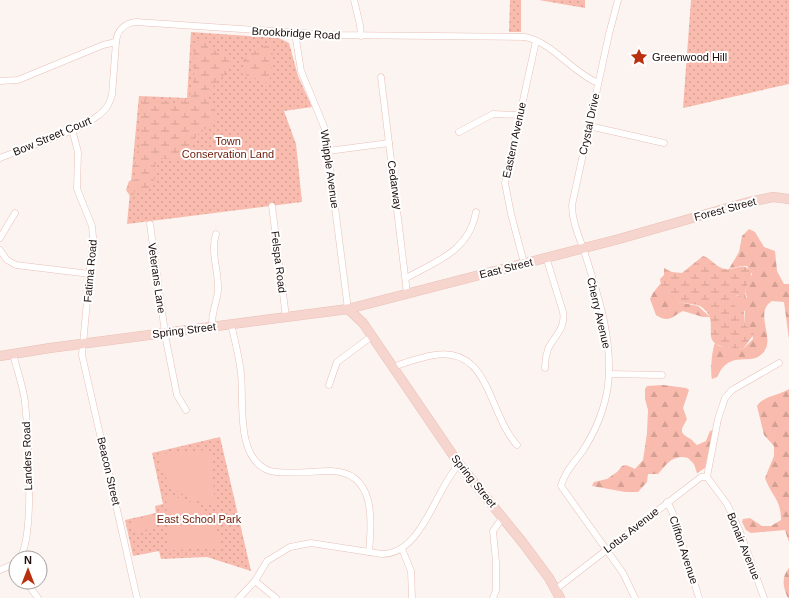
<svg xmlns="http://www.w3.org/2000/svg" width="789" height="598" font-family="Arial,sans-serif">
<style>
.green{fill:url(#green-dots)}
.forest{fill:url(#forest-firs)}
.wetland{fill:url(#wetland-marsh)}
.pitch{fill:#f8bbad}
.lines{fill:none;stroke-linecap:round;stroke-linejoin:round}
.street-casing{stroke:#e9c0b6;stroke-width:7}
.secondary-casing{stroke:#e9c0b6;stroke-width:10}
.street{stroke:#fff;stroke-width:6}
.secondary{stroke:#f6d5ce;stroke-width:9}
.labels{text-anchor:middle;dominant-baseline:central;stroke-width:4;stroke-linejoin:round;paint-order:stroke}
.street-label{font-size:11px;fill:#1b0d0a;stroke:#fff}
.poi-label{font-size:11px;fill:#1b0d0a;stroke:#fff;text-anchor:start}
.park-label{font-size:11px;fill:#6d1a07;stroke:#fff}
</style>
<defs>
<pattern id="green-dots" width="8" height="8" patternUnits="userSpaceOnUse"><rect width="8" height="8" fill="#f8bbad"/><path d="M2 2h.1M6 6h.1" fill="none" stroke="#d4a094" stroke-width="1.8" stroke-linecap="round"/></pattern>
<pattern id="forest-firs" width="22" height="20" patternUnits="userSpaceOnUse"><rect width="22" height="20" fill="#f8bbad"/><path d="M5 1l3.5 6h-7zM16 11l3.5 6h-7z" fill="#d4a094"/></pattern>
<pattern id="wetland-marsh" width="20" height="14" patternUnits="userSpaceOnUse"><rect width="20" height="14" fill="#f8bbad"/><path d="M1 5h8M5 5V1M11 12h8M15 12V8" fill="none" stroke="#d4a094"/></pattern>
</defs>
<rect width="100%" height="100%" fill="#fcf4f1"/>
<g class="green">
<path d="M510,0H521V32H509Z"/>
<path d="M539,0H585V8Z"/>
<path d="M691,0H789V84L683,108Z"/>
<path d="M191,32L279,38L289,43L298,76L312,107L284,111L296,144L302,202L127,224L139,96L187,98Z"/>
<path d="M220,437L251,571L207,557L161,559L159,551L133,556L125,520L156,513L155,506L163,504L152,453Z"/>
</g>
<g class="forest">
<path d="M749,229L755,232L764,247L775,251L777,271L784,284H789V339L784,302L772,301C754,312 774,336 765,350C753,370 731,346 717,377L712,379C710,373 712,349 715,343L719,346L743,349L753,339L751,329L745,325V311L732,305V298L735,295L747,298L745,291L752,274L747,266H741L729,269L739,252L742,236Z"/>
<path d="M660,284L671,293L678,302L698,306L710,317H703L683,311C672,316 670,324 656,315L650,299L653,293Z"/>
<path d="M663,385L686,388L689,390L683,408L687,419C682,429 678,432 689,438C693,440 694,443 697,445L706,441L710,431L713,430L705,468L697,473L694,464L688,458C673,454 667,464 658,474H648L647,482L638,492H625L592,486L594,482L607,479L617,472L622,466L626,465L635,469L643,460L647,433L648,410L645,399V389L647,386Z"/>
<path d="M789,389V542L785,530L751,533L746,530L742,522L743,519L750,518L762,526H771L781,520C781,499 772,497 765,478L774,456V446L764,435L757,406C763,396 780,395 789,389Z"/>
<path d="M789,568V598H788C783,588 781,577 789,568Z"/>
</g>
<g class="wetland">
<path d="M203,39L209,49L229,54C237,73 214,78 209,94C207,102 215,111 216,118C211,128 199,130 194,140C191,147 193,158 182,159C174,161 165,155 158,161C150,167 162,185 142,191L136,189L134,194L130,196L126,190L129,181L137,179L135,161L136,154L141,147L140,126L138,117L141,113L142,100L149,97L160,102L179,103C205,94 187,59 197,41Z"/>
<path d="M272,43L273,58L269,84L259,79H247L243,61L250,53Z"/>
<path d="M703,256C711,258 715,267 725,269C735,271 742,261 751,271V277L745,291L746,299L737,295L732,298C732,308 738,306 744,310L745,325L753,330L754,334L743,349C735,348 725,348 718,345C702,338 721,319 700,306C693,303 683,304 675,301L671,293L661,286L660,279L664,275V268L672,272L682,273Z"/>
</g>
<g class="pitch">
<path d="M207,450L211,454L215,504C184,502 162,485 158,454Z"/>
<path d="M166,496C197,498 217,516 221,547L173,550L168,546Z"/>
<path d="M154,515L157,527L134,533L131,521Z"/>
</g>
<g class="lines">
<g class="street-casing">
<g id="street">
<path d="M354,0L360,25L361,36"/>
<path d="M618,0L609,34L572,205C572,224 581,240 586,257C599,298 613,341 608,385C605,409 595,432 582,452C574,463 564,473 561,486L623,573L635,598"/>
<path d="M295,33L301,71L325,129L348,309"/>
<path d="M381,77L407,293"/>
<path d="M0,81L18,80L103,45L116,42C117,31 124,23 136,22L333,35L525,37C554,43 571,72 598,83"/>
<path d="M589,126L664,143"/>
<path d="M72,129L78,152L77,189L92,226L93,237L82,355L137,598"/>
<path d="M459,132L493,114L519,115"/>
<path d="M328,151L389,143"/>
<path d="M0,158C27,147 77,132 99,115C106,110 110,103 112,95L116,42"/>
<path d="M272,206L286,317"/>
<path d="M150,224L166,340L177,395L186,410"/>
<path d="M0,238L15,213"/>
<path d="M0,250L7,260L16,265L90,274"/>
<path d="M524,263L511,214L505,183L536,41"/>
<path d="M406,278C437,261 469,251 476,212"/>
<path d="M231,324C235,340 239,357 241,373C244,402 235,459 270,471C289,475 311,471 331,471C376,472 372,521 369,552"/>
<path d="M212,327C211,313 217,303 218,290C219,271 210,252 216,234"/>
<path d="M13,354C17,370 23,386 25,402C28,432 35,535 20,558"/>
<path d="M394,367C405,362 417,359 429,356C490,342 487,412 517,445"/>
<path d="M545,368C545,362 546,355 548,349C554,336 566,329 563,312L546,257"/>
<path d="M609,374L662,375"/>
<path d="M329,385L337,362L372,336"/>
<path d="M707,477L718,419L725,398L732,390L779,363"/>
<path d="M707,477L727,504L739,529L764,598"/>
<path d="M667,502L672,511L699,598"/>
<path d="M402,549L411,571L412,598"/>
<path d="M0,570L16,563"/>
<path d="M255,581L276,598"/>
<path d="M26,582L38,598"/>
<path d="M556,589L701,477H707"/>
<path d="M239,598L255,581L267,561L290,547L311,543L382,554C422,554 435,490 459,464"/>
<path d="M493,598L496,590V562L493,531L503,517"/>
</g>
</g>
<g class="secondary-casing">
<g id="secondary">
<path d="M348,309L363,323L459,464L523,543L549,578L560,598"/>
<path d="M0,356L50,348L348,309L619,239L745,203L773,197L789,199"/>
</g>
</g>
<use href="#street" class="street"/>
<use href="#secondary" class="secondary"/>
</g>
<defs>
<g id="sight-bare" transform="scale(1.38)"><path d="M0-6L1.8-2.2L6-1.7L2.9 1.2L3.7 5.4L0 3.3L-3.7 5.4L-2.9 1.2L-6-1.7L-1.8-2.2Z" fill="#ba2f0d" stroke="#fff" stroke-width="2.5" paint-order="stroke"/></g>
</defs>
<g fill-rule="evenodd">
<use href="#sight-bare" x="639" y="57"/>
</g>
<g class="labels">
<g class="street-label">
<text transform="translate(296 33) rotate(3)">Brookbridge Road</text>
<text transform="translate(589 124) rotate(-78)">Crystal Drive</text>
<text transform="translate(52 136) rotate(-23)">Bow Street Court</text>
<text transform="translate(514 140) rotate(-78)">Eastern Avenue</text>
<text transform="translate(330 169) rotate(82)">Whipple Avenue</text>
<text transform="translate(395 185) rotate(82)">Cedarway</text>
<text transform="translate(725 209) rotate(-15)">Forest Street</text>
<text transform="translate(279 262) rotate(83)">Felspa Road</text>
<text transform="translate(506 268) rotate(-14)">East Street</text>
<text transform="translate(90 271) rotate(-85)">Fatima Road</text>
<text transform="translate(157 278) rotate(82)">Veterans Lane</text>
<text transform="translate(599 313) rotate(77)">Cherry Avenue</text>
<text transform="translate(184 330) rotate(-7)">Spring Street</text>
<text transform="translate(27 456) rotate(-92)">Landers Road</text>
<text transform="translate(109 471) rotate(77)">Beacon Street</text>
<text transform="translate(474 481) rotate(51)">Spring Street</text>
<text transform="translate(631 530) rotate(-38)">Lotus Avenue</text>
<text transform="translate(744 546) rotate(68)">Bonair Avenue</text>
<text transform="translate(684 550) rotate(72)">Clifton Avenue</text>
</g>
<g class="poi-label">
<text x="652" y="57">Greenwood Hill</text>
</g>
<g class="park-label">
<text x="228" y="141">Town<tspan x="228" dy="13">Conservation Land</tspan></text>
<text x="199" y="519">East School Park</text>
</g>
</g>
<g transform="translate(28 570)"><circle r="19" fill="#ffffff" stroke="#a49e9d"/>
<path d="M0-3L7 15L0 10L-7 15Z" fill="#ba2f0d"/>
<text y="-6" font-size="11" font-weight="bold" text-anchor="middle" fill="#1b0d0a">N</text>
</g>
</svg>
